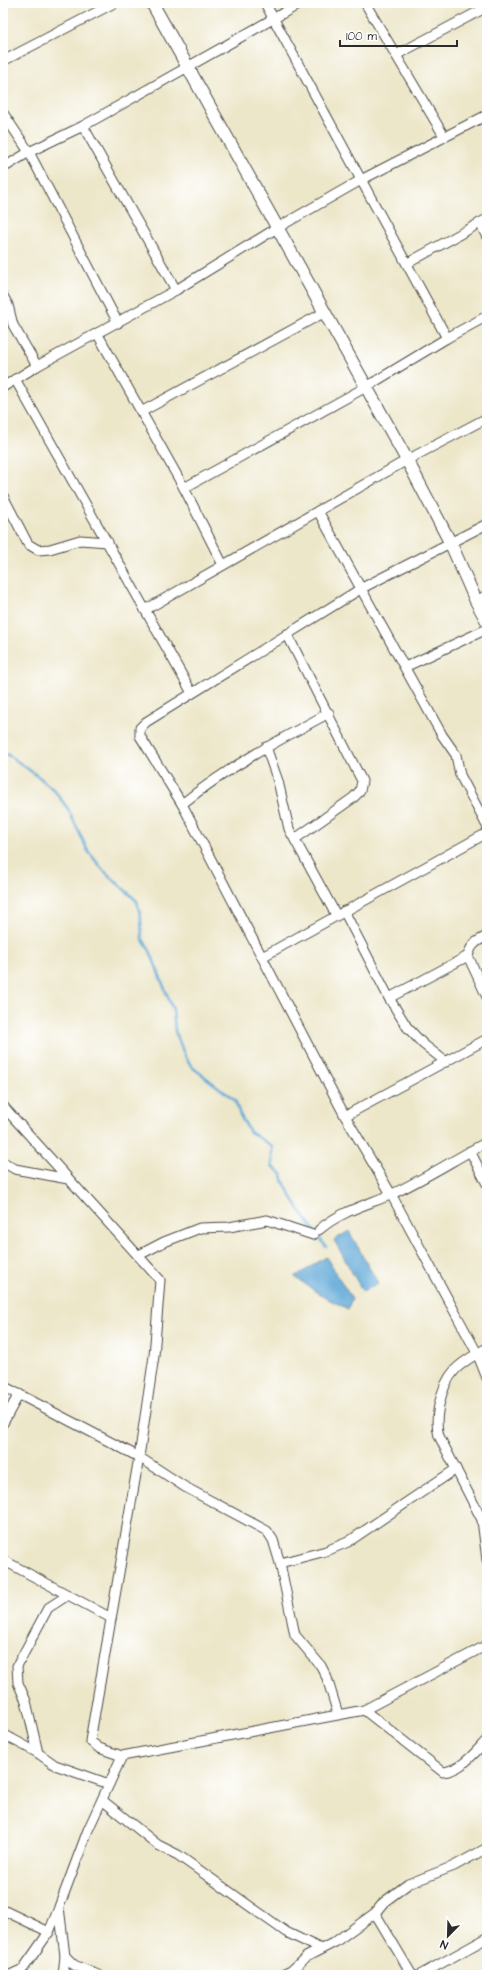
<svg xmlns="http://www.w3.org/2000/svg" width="490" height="1978" font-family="'Architects Daughter',sans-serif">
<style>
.water{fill:#60a8d7;stroke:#466a81}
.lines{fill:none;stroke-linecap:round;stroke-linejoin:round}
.stream{stroke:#60a8d7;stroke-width:2.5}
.minor-casing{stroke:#484743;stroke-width:11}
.tertiary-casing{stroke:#484743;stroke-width:14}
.minor{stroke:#fff;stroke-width:9}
.tertiary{stroke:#fff;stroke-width:12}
</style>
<rect width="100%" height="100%" fill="#fff"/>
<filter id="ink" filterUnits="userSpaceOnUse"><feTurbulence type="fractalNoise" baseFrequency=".025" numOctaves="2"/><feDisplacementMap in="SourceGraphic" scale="8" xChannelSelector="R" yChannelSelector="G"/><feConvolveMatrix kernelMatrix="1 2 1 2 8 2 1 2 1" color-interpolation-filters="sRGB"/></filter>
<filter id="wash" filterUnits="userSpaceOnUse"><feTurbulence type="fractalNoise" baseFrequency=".012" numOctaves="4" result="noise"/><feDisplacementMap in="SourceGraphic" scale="16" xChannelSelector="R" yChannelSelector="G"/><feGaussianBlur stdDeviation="0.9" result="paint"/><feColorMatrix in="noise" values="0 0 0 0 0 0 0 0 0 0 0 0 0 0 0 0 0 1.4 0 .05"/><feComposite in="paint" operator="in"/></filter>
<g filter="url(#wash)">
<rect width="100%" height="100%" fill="#ede7ca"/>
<g class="water">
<path d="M349,1231L378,1283L363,1292L334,1240Z"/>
<path d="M326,1257L352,1299L348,1309L322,1296L295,1277Z"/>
</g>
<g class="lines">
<path class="stream" d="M3,753L10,756L39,777L55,791L68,809L88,851L103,870L137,901L141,919L142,938L150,951L173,1010L175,1031L185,1056L192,1067L235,1100L240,1115L250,1132L272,1146V1166L282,1174C283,1183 286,1186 290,1194C301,1214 313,1228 326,1247"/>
</g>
</g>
<g filter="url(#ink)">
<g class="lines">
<g class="minor-casing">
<g id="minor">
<path d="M265,3L447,338"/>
<path d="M365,3L444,136"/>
<path d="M396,55L487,7"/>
<path d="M3,61L114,3"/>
<path d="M3,113L29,152L118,323"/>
<path d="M83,126L176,290"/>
<path d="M3,168L29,152L83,126L301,3"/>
<path d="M480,223L487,237"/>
<path d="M408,263L487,219"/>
<path d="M3,296L8,305L13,325L37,366"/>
<path d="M97,333L184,488L223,565"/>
<path d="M15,379L192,693"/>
<path d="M3,387L37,366L176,290L277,228L361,180L487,115"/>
<path d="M141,412L325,312"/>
<path d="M184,488L366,387L447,338L487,316"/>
<path d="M3,496L28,544L38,550L50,549L80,540L108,542"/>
<path d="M318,511L442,735L456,755L460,775L487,826"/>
<path d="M487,524L362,588L146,722L140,728V736L182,804L345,1116L391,1194L477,1353L487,1378"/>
<path d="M476,601L487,595"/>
<path d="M145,610L407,460L487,418"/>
<path d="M287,634L362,781L360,791L353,798L295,839"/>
<path d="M405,667L487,629"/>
<path d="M266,747L278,781L289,829L336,915"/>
<path d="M182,804C227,768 277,741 329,713"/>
<path d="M344,911L389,998L407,1027L423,1044L446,1062"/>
<path d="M487,936C477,941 471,944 468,956L487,997"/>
<path d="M262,957L487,833"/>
<path d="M389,998L468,956"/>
<path d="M3,1106L160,1280L154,1356L139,1457L90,1741L99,1748L122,1756L88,1830L59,1907L65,1956L63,1975"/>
<path d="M345,1116L487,1039"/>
<path d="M470,1151L487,1184"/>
<path d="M3,1162L15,1169L68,1179"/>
<path d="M319,1230C339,1212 366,1205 390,1195C423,1180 455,1159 487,1142"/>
<path d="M139,1255L164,1242L200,1228L229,1227L267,1220L313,1235"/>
<path d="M487,1348C458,1364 446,1372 439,1405C437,1417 436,1425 439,1436L482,1520L487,1560"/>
<path d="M3,1386L139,1457L185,1487L267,1531L273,1540L280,1563L295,1635L321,1666L327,1678L338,1714"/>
<path d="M3,1423L19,1394"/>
<path d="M3,1560L111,1618"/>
<path d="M280,1563L326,1551L348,1542L456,1469"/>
<path d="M364,1710L443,1772C462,1770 474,1753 487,1740"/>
<path d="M3,1734L38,1753L55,1765L109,1784"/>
<path d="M38,1753L26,1701L18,1683L17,1666L48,1608L68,1595"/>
<path d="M122,1756L364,1710L487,1645"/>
<path d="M102,1800L158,1845L178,1855L286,1932L321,1949"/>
<path d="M3,1910L49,1932"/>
<path d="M375,1913L412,1975"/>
<path d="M65,1956L74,1965L98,1975"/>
<path d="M10,1975L23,1969L49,1932L58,1910"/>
<path d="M282,1975L291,1971L306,1957L335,1942L375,1913L384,1902L408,1884L454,1866L487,1848"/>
<path d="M420,1975L487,1938"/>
</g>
</g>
<g class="tertiary-casing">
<path id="tertiary" d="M152,3L407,460L451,544L476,601L487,621"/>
</g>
<use href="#minor" class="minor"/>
<use href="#tertiary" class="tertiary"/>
</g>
</g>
<rect width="490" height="1978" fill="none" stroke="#fff" stroke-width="16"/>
<g transform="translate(448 1936) rotate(203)" stroke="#ffffff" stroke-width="3" paint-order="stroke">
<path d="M0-3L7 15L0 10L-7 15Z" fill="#2b2b2b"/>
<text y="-6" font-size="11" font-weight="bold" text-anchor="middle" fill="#2b2b2b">N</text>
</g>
<path d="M340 40v6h117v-6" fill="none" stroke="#2b2b2b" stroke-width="2"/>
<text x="346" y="40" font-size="12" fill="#2b2b2b" stroke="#ffffff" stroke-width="3" paint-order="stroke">100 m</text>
</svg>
